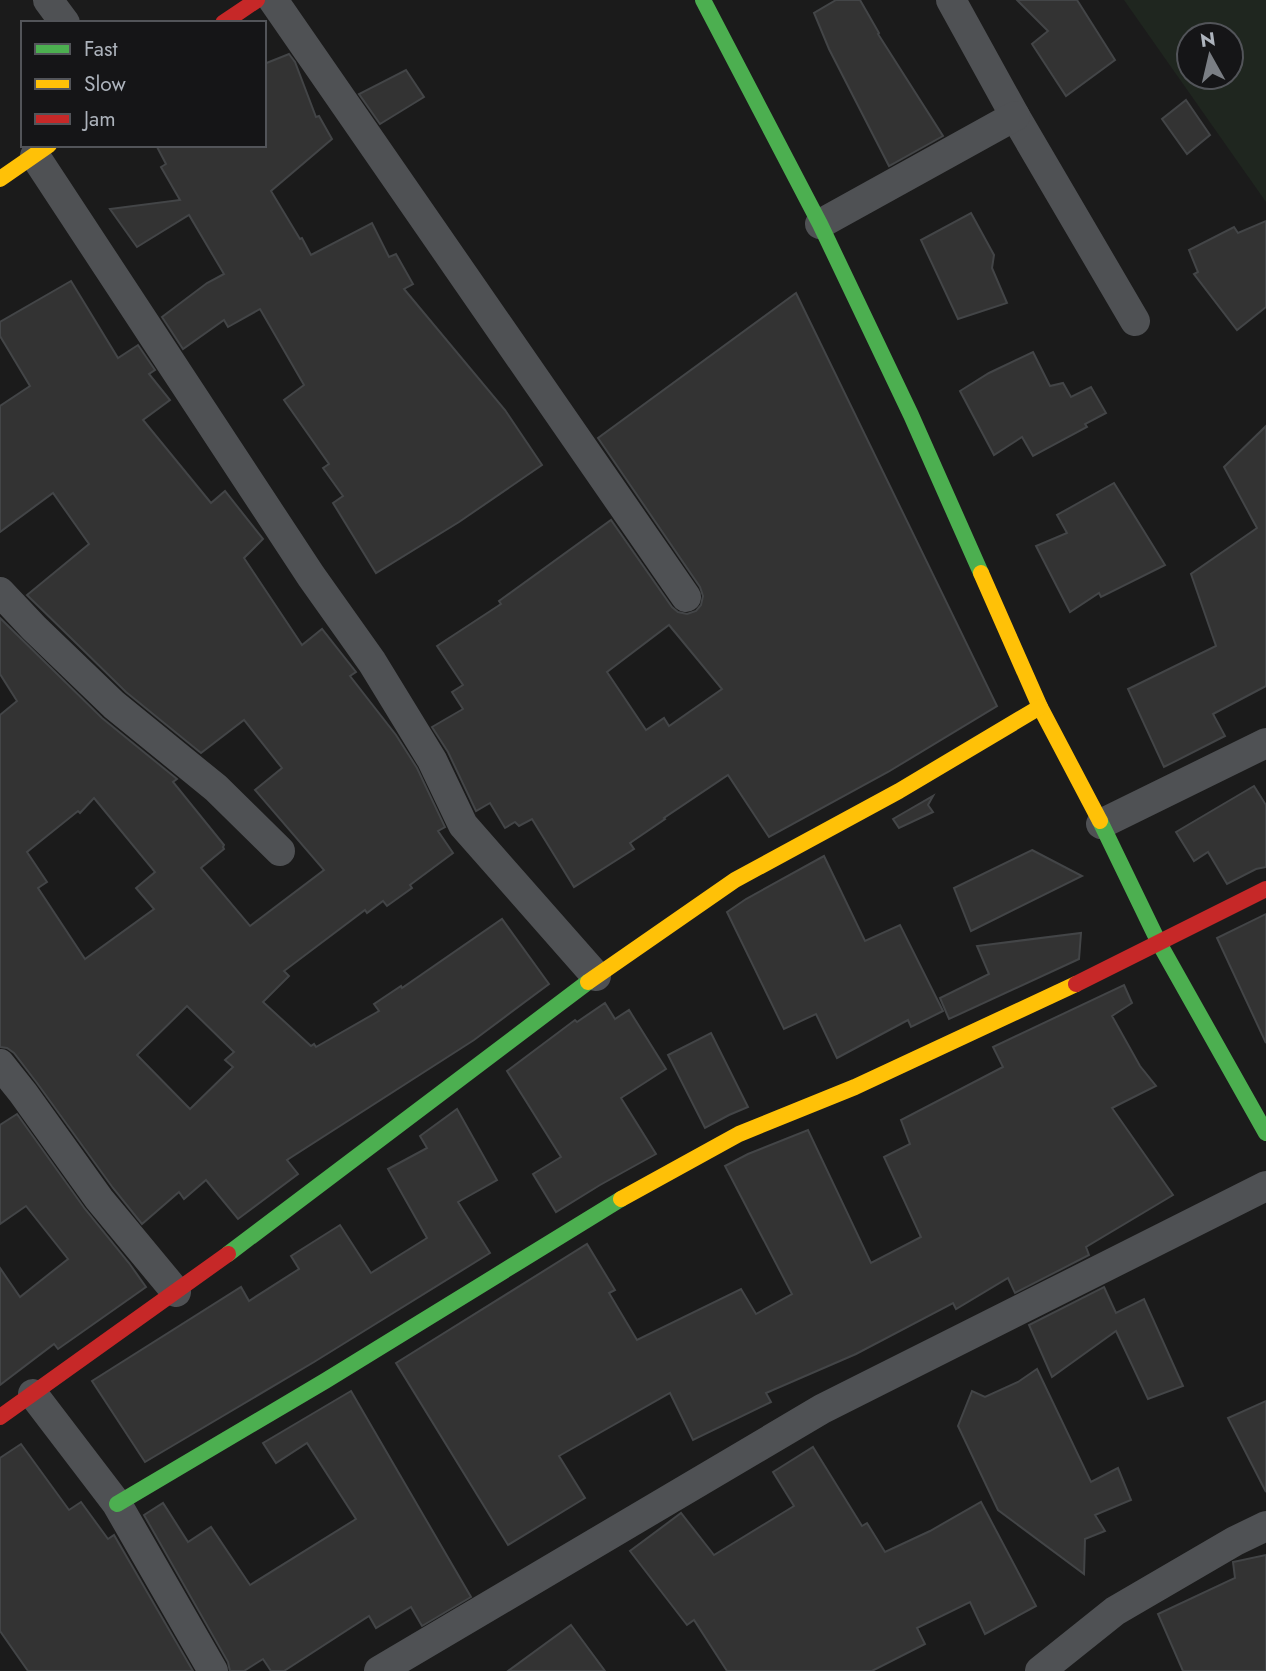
<svg xmlns="http://www.w3.org/2000/svg" width="1266" height="1671" font-family="Jost,sans-serif">
<style>
.green{fill:#1f261f;fill-rule:evenodd}
.building{fill:#333;stroke:#434547;stroke-width:2;fill-rule:evenodd}
.lines{fill:none;stroke-linecap:round;stroke-linejoin:round}
.street{stroke:#4f5154;stroke-width:30}
.fast{stroke:#4caf50;stroke-width:16}
.slow{stroke:#ffc107;stroke-width:16}
.jam{stroke:#c62828;stroke-width:16}
</style>
<rect width="100%" height="100%" fill="#1b1b1b"/>
<path class="green" d="M1124,0H1266V202ZM1189,35H1231V77H1189Z"/>
<g class="building">
<path d="M836,0H860L879,33L878,34L943,136L889,166L829,49L814,13Z"/>
<path d="M1017,0H1077L1115,60L1066,96L1032,44L1048,31Z"/>
<path d="M289,54L295,62L316,117L319,116L332,139L271,191L300,239L302,238L311,255L372,223L389,257L396,254L413,284L404,289L505,410L542,465L459,522L376,573L333,503L343,496L323,468L329,464L284,400L304,385L260,309L228,327L224,320L183,349L162,317L207,283L224,274L189,215L137,247L110,209L180,200L161,167L166,164L156,145H264V64Z"/>
<path d="M406,70L424,97L380,124L359,94Z"/>
<path d="M1186,100L1210,135L1187,154L1162,119Z"/>
<path d="M971,213L994,255L992,268L1007,303L958,319L921,240Z"/>
<path d="M1266,221V307L1237,330L1194,274L1198,272L1189,250L1234,227L1238,233Z"/>
<path d="M71,281L118,358L138,345L155,370L149,374L170,400L143,420L211,503L225,491L263,539L244,558L302,645L322,629L356,672L350,676L396,735L417,768L445,827L438,831L453,853L410,885L412,888L387,906L383,901L367,913L365,910L284,971L289,976L263,1002L311,1046L314,1044L316,1047L379,1011L374,1004L401,986L402,988L502,919L549,984L474,1040L287,1160L298,1174L238,1219L206,1180L184,1199L179,1192L142,1224L113,1188L37,1083L14,1053L7,1048L0,1047V715L17,701L0,674V618L102,718L177,779L173,782L224,845L223,847L224,849L201,868L250,926L324,870L255,790L282,768L244,720L201,753L126,692L27,595L89,544L53,493L0,532V406L30,386L0,336V322ZM94,798L155,872L136,888L154,909L85,959L38,888L47,882L27,852L78,811L80,813ZM187,1006L234,1052L225,1060L233,1067L190,1109L137,1055Z"/>
<path d="M796,293L997,706L888,772L769,837L728,775L664,818L665,819L630,843L634,849L574,887L532,819L519,826L515,822L505,828L490,803L476,811L448,752L432,727L463,709L452,692L463,685L437,646L501,604L499,601L611,520L672,607L678,612L687,614L696,611L701,605L703,596L700,587L598,438ZM669,625L722,689L669,726L664,718L646,730L607,672Z"/>
<path d="M1033,352L1050,386L1063,383L1071,397L1091,387L1106,413L1085,424L1087,427L1033,456L1022,437L994,455L960,391L989,373Z"/>
<path d="M1266,426V686L1213,714L1225,736L1164,767L1128,689L1216,646L1191,574L1257,528L1224,467Z"/>
<path d="M1114,483L1165,565L1101,597L1099,593L1070,612L1036,546L1067,533L1057,515Z"/>
<path d="M1254,786L1266,805V867L1256,869L1227,884L1208,852L1194,861L1176,832Z"/>
<path d="M933,796L928,805L933,812L899,828L893,819Z"/>
<path d="M1032,850L1082,876L971,931L954,888Z"/>
<path d="M824,856L865,941L900,925L943,1011L911,1027L908,1020L837,1058L816,1014L784,1029L727,912L746,899Z"/>
<path d="M1266,914V1043L1217,938Z"/>
<path d="M1081,933L1079,959L949,1019L940,998L989,974L977,946Z"/>
<path d="M1124,985L1132,1003L1112,1016L1140,1066L1156,1086L1112,1108L1173,1195L1086,1247L1089,1255L1015,1293L1008,1278L956,1309L953,1303L856,1354L766,1393L771,1402L693,1440L670,1393L559,1456L585,1498L508,1545L396,1363L587,1244L615,1290L609,1293L637,1340L741,1289L756,1314L792,1294L725,1166L748,1154L808,1130L871,1263L921,1237L884,1157L910,1144L901,1120L1003,1067L993,1047Z"/>
<path d="M605,1003L615,1019L629,1010L666,1069L621,1098L656,1154L600,1185L556,1212L533,1174L561,1157L507,1071L575,1020L577,1022Z"/>
<path d="M711,1033L748,1107L729,1115L705,1128L668,1055Z"/>
<path d="M457,1109L497,1180L458,1202L490,1253L314,1362L145,1462L92,1381L241,1287L249,1301L299,1269L291,1256L340,1225L371,1273L427,1238L388,1169L427,1148L420,1136Z"/>
<path d="M17,1114L85,1209L129,1263L146,1287L58,1349L54,1344L0,1385V1268L20,1297L68,1259L26,1206L0,1224V1125Z"/>
<path d="M1104,1287L1116,1313L1144,1299L1183,1386L1148,1399L1116,1331L1052,1377L1029,1325Z"/>
<path d="M1037,1369L1091,1482L1118,1468L1131,1500L1095,1515L1105,1531L1085,1539L1084,1574L998,1510L958,1426L972,1391L985,1397L1018,1382Z"/>
<path d="M351,1391L471,1597L422,1626L411,1607L376,1628L369,1616L284,1671H271L263,1659L244,1671H230L228,1662L144,1515L163,1503L188,1542L211,1527L250,1585L356,1519L307,1443L276,1463L263,1443Z"/>
<path d="M1266,1401V1492L1228,1418Z"/>
<path d="M21,1444L69,1510L81,1502L108,1539L114,1535L193,1671H28L0,1631V1458Z"/>
<path d="M813,1447L862,1526L867,1523L885,1552L930,1531L981,1502L1036,1606L985,1634L970,1602L917,1628L925,1644L872,1671H727L694,1620L687,1625L630,1551L681,1513L714,1555L794,1506L773,1472Z"/>
<path d="M1266,1555V1671H1183L1158,1614L1235,1578L1233,1562Z"/>
<path d="M571,1625L605,1671H508Z"/>
</g>
<g class="lines">
<g class="street">
<path d="M48,0L65,23"/>
<path d="M273,0L686,597"/>
<path d="M951,0L1015,116L1135,321"/>
<path d="M35,156L311,576L372,662L432,760L463,825L596,976"/>
<path d="M820,224L1015,116"/>
<path d="M0,592L34,628L114,705L216,788L280,851"/>
<path d="M1101,824L1266,743"/>
<path d="M0,1064L23,1093L99,1199L176,1292"/>
<path d="M33,1394L117,1504L213,1671"/>
<path d="M379,1671L822,1409L1266,1186"/>
<path d="M1040,1671L1115,1611L1235,1541L1266,1526"/>
</g>
<g class="fast">
<path d="M703,0L820,224L911,415L981,573"/>
<path d="M1100,821L1159,943L1266,1133"/>
<path d="M228,1254L588,982"/>
<path d="M117,1504L325,1381L621,1199"/>
</g>
<g class="slow">
<path d="M0,179L49,145"/>
<path d="M981,573L1040,707L1100,821"/>
<path d="M588,982L735,880L899,791L1040,707"/>
<path d="M621,1199L739,1134L855,1087L1076,984"/>
</g>
<g class="jam">
<path d="M223,23L257,0"/>
<path d="M1076,984L1266,889"/>
<path d="M0,1417L228,1254"/>
</g>
</g>
<rect x="21" y="21" width="245" height="126" fill="#151517" stroke="#525459" stroke-width="2"/>
<rect x="35" y="44" width="35" height="10" fill="#4caf50" stroke="#525459" stroke-width="2"/>
<text x="84" y="56" font-size="21" fill="#adb3bc">Fast</text>
<rect x="35" y="79" width="35" height="10" fill="#ffc107" stroke="#525459" stroke-width="2"/>
<text x="84" y="91" font-size="21" fill="#adb3bc">Slow</text>
<rect x="35" y="114" width="35" height="10" fill="#c62828" stroke="#525459" stroke-width="2"/>
<text x="84" y="126" font-size="21" fill="#adb3bc">Jam</text>
<g transform="translate(1210 56) rotate(352)"><circle r="33" fill="#151517" stroke="#525459" stroke-width="2"/>
<path d="M0-5L12 26L0 18L-12 26Z" fill="#7a7e84"/>
<text y="-10" font-size="19" font-weight="bold" text-anchor="middle" fill="#adb3bc">N</text>
</g>
</svg>
